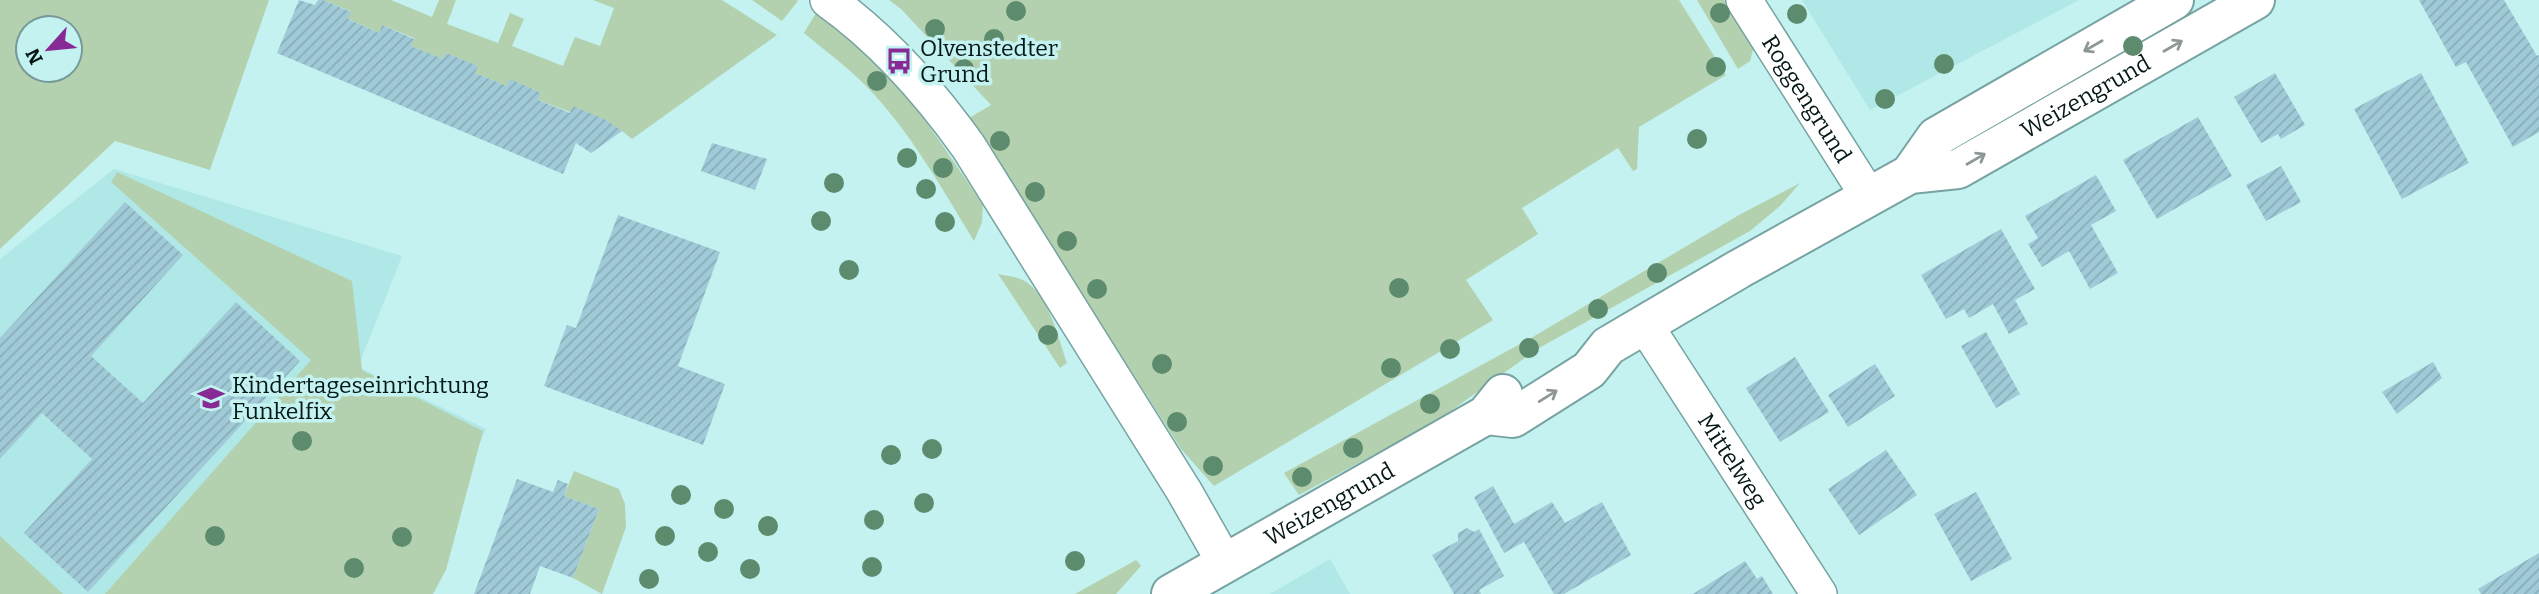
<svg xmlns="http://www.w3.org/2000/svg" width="2539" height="594" font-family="Bitter,serif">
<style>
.built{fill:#afe8e6}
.green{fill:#b4d1af;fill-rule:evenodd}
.building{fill:url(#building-hatch)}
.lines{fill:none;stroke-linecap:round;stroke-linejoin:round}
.minor-casing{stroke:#76a3a1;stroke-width:38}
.secondary-casing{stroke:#76a3a1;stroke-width:42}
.minor{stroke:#fff;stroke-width:35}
.secondary{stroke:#fff;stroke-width:38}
.tree{fill:#5d8b6d}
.oneway{stroke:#8e9797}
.labels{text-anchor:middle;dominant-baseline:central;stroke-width:7;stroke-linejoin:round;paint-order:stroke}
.poi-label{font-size:23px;fill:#051717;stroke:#c3f2f0;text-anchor:start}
.street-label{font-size:23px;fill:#051717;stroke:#c3f2f0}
</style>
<defs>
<pattern id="building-hatch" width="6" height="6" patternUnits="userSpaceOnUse" patternTransform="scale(1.75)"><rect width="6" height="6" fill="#a0cad7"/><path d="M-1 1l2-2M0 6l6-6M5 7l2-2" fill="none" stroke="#88adb8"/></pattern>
</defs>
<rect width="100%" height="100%" fill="#c3f2f0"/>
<g class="built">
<path d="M1802,0H2079L1870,110Z"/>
<path d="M114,169L402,256L358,367L486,429L413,594H29L0,566V259Z"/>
<path d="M1330,559L1350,594H1270Z"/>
</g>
<g class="green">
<path d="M0,0H269L210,170L115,141L0,249ZM28,28H70V70H28Z"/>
<path d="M323,0H391L432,17L439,0H456L447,24L498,43L510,13L524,19L512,46L563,66L575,37L600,46L614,8L593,0H722L777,35L632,139L622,131L538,100L541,93L510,80L507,86L475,73L477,66L446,53L443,59L411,46L414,38L382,25L379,33L348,19L350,11Z"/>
<path d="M752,0H797L798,1L782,21Z"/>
<path d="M889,0H1679L1726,75L1639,127L1637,169L1633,171L1618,148L1522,208L1538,234L1466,280L1493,320L1214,486L1181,449L969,118L991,105L901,9Z"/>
<path d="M1697,0H1724L1754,46L1750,61L1738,69Z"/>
<path d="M816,13L865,52L912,102L943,146L983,205L982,222L974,241C941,187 910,131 866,86C847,66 824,50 804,33Z"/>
<path d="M117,172L352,281L362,370L483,431L446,570L433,594H105L311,360L111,182Z"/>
<path d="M1800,183L1780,206L1750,231L1539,348L1438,420L1299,495L1284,473L1531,338L1739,215Z"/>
<path d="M998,274C1008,276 1021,277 1029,284C1051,302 1058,338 1067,363L1060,368Z"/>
<path d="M574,471L619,489L625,504L626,527L602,594L573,578L599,509L564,496Z"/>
<path d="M0,536L63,594H0Z"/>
<path d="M1136,560L1141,566L1116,594H1075Z"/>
</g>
<g class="building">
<path d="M299,0L315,5L318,0H323L351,12L348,19L352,21L379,33L382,25L414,39L411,46L443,59L446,53L478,66L475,73L507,86L510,79L541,93L538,100L570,113L573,106L606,120L622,131L591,153L576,143L563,174L277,53Z"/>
<path d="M2419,0H2504L2537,56L2539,55V132L2513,147L2466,62L2456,67Z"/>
<path d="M2275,73L2305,125L2281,139L2278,134L2261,143L2234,97Z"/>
<path d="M2421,73L2469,163L2402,199L2354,109Z"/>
<path d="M2198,117L2232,176L2157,219L2123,160Z"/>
<path d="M712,143L767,159L755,190L701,171Z"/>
<path d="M2281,166L2301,202L2266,221L2246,185Z"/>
<path d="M2096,175L2116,211L2091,225L2118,273L2090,289L2069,251L2042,267L2028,244L2038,238L2025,216Z"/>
<path d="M125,202L183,255L91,356L143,403L236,302L300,361L88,592L24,533L92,459L42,413L0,459V338Z"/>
<path d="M618,215L720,252L678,366L725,384L703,445L544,386L567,325L576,328Z"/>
<path d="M2001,229L2035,289L2015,300L2028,324L2009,334L1993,304L1969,318L1964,309L1946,319L1921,275Z"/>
<path d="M1986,332L2020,394L1996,408L1961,346Z"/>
<path d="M1795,357L1829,412L1780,442L1746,388Z"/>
<path d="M2433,362L2442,378L2397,414L2382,392Z"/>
<path d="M1875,364L1895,396L1848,427L1828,395Z"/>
<path d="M1886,450L1917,495L1859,535L1828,489Z"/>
<path d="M517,479L553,492L558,480L568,484L564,496L599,509L573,578L540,566L530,594H474Z"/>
<path d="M1493,486L1514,524L1552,502L1565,523L1602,502L1631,555L1564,594H1554L1524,542L1504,553L1474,497Z"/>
<path d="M1976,492L2012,559L1971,581L1934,514Z"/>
<path d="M1467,528L1474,532L1479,529L1504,576L1479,590L1481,594H1454L1432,555L1458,541V533Z"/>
<path d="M2539,553V594H2481L2478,589Z"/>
<path d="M1745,561L1757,579L1762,576L1773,594H1693Z"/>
</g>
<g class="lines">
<g class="minor-casing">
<g id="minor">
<path d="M828,0C884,40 928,90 968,146L1184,491L1225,563"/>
<path id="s1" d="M1744,0L1869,197"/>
<path id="s2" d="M1645,325L1819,594"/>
</g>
</g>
<g class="secondary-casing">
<g id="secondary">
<path d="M1910,174L1936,137L2174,0"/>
<path id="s3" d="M1486,415L1513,418L1589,370L1608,346L1739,269L1910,174L1958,169L2255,0"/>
<path id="s4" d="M1171,594L1486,415L1503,394"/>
</g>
</g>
<use href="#minor" class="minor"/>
<use href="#secondary" class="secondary"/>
</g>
<g class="tree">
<circle cx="1016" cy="11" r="10"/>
<circle cx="1720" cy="13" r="10"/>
<circle cx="1797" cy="14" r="10"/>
<circle cx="935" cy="29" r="10"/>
<circle cx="994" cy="39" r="10"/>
<circle cx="2133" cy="46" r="10"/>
<circle cx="1944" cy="64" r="10"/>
<circle cx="1716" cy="67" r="10"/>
<circle cx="964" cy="69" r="10"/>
<circle cx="877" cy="81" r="10"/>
<circle cx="1885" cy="99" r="10"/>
<circle cx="1697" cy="139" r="10"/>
<circle cx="1000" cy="141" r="10"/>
<circle cx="907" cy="158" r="10"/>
<circle cx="943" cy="168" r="10"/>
<circle cx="834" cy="183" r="10"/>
<circle cx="926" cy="189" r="10"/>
<circle cx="1035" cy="192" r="10"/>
<circle cx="821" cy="221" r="10"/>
<circle cx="945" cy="222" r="10"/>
<circle cx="1067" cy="241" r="10"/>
<circle cx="849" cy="270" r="10"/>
<circle cx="1657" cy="273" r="10"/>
<circle cx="1399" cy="288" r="10"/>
<circle cx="1097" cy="289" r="10"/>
<circle cx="1598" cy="309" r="10"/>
<circle cx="1048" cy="335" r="10"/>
<circle cx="1529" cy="348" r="10"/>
<circle cx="1450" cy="349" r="10"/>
<circle cx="1162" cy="364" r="10"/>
<circle cx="1391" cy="368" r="10"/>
<circle cx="1430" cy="404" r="10"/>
<circle cx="1177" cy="422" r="10"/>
<circle cx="302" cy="441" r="10"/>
<circle cx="1353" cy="448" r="10"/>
<circle cx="932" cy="449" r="10"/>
<circle cx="891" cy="455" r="10"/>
<circle cx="1213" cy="466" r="10"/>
<circle cx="1302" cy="477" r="10"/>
<circle cx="681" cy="495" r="10"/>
<circle cx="924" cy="503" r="10"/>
<circle cx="724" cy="509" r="10"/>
<circle cx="874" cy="520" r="10"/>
<circle cx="768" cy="526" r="10"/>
<circle cx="215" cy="536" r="10"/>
<circle cx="665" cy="536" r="10"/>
<circle cx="402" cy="537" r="10"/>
<circle cx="708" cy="552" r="10"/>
<circle cx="1075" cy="561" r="10"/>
<circle cx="872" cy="567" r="10"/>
<circle cx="354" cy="568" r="10"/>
<circle cx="750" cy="569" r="10"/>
<circle cx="649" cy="579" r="10"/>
</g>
<defs><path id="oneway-shaft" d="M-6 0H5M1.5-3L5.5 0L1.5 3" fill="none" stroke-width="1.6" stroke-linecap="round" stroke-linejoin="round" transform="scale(1.75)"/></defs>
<g class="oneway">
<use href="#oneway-shaft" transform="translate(2093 46) rotate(150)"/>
<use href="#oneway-shaft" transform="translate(2173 46) rotate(-30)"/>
<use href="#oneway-shaft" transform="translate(1976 159) rotate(-30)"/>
<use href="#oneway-shaft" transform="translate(1548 396) rotate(-32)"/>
</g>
<defs>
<g id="bus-bare" transform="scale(2.1)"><path d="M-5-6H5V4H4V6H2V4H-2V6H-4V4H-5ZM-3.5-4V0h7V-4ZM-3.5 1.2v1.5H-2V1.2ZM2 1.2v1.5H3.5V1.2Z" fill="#872a95" stroke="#c3f2f0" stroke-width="2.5" paint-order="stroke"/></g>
<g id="school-bare" transform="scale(2.1)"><path d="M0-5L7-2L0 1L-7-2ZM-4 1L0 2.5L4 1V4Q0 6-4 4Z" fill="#872a95" stroke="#c3f2f0" stroke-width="2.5" paint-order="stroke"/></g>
</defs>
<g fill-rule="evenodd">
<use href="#bus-bare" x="899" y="61"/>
<use href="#school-bare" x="211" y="398"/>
</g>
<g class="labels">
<g class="poi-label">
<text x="920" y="48">Olvenstedter<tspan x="920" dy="26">Grund</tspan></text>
<text x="232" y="385">Kindertageseinrichtung<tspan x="232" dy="26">Funkelfix</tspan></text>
</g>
<g class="street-label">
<text stroke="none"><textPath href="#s3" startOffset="690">Weizengrund</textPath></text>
<text stroke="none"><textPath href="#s1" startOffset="117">Roggengrund</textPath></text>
<text stroke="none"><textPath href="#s2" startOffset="161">Mittelweg</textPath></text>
<text stroke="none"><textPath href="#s4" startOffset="182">Weizengrund</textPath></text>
</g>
</g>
<g transform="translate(49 49) rotate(243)"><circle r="33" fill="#c3f2f0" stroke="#779a99" stroke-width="2"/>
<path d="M0-5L12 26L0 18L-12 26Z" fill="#872a95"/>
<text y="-10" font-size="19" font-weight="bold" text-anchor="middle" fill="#051717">N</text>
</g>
</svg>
